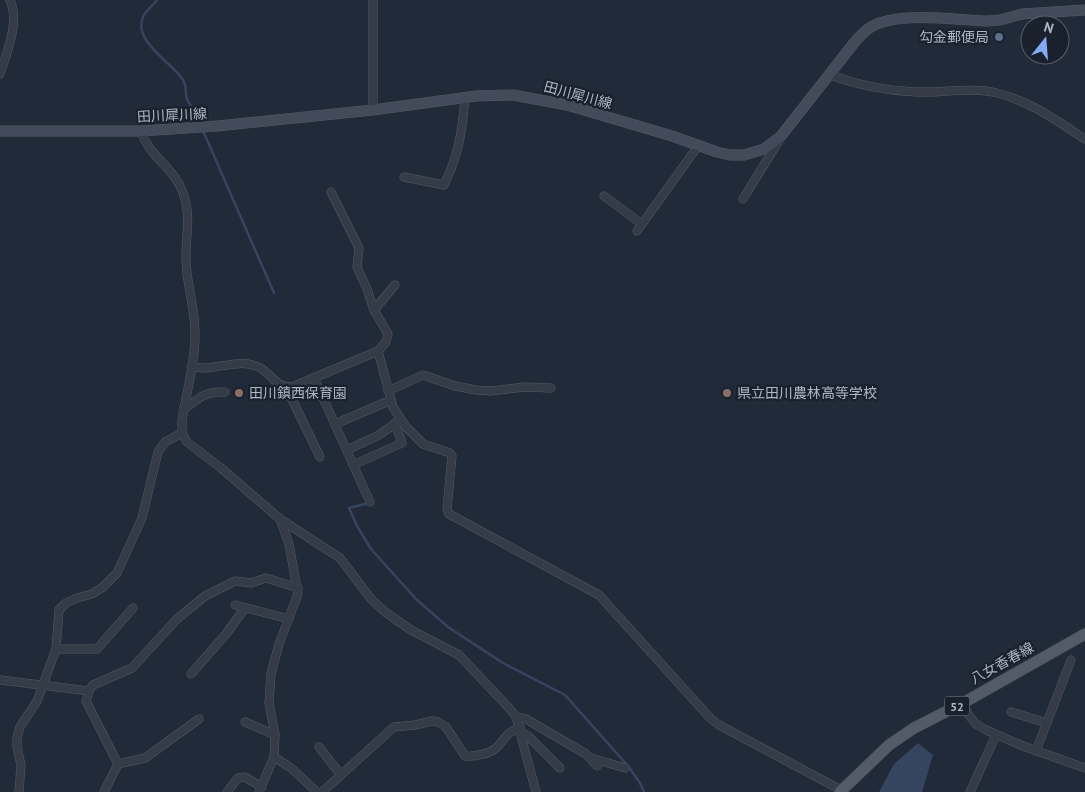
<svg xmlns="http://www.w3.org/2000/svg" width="1085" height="792" font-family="'PT Sans','Noto Sans JP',sans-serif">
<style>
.water{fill:#35455f}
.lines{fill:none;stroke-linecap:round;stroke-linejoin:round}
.stream{stroke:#35455f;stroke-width:2.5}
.street-casing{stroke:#525a66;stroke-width:9}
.secondary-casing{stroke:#525a66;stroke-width:11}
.primary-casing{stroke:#3e4552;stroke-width:12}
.street{stroke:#353c48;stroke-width:8}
.secondary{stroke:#434b5b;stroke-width:10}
.primary{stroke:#535b69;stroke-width:11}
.service-dot{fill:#5c6f8a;stroke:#1a212d;stroke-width:2}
.education-dot{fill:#8d6e63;stroke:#1a212d;stroke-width:2}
.labels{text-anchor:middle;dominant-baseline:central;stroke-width:4.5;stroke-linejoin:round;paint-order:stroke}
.shield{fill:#1a212d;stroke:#828a97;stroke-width:1}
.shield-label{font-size:12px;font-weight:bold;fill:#afb7c5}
.poi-label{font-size:14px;fill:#afb7c5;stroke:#1a212d;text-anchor:start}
.street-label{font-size:14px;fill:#afb7c5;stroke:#1a212d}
</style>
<rect width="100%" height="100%" fill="#212a38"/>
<path class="water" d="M918,743L933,755L922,792H879L894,764Z"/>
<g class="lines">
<g class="stream">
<path d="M157,0C153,5 147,10 144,15C130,40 173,63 183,80C187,86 185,93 187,99C190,106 196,113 199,119"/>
<path d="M204,133L274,293"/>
<path d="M365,504L349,508L357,526L371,549L416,599L448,627L503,663L565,695L628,766L640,783L644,792"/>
</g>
<g class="street-casing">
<g id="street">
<path d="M0,74C7,52 20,22 10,0"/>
<path d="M830,75C858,85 886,91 916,92C941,93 973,87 997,93C1030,101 1057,121 1085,139"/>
<path d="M373,110V0"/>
<path d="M141,131C149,157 174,167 183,193C192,218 185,237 186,261C187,287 196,312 195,337C195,362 186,395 182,420V433L187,442L221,468L280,519L340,558L371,599L385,612L411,630L459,655L509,708L516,717L536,792"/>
<path d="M404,177L444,185C459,154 462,132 465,98"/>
<path d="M604,196L642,224"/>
<path d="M743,199L780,139"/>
<path d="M637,231L698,146"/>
<path d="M374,310L395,285"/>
<path d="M378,351L393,407L406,427L423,444L450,453L452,456L447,509L449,514L599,595L711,719L719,725L841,790"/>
<path d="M191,367C196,367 201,368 206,368C222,367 240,360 256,366C270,370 274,388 292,387L378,351L386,342L388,334L374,310L367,289L357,267L359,248L331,192"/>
<path d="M314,378L370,502"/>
<path d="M286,387L320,457"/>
<path d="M388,391L423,375L455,386L476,390L491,391L524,387L551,388"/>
<path d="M183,410C198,399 204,391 225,392"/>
<path d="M335,424L391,400"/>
<path d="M347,450L379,435L399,421"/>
<path d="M353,465L402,443L395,423"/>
<path d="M235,605L289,619"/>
<path d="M56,649H97L133,608"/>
<path d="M191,674L226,634L245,608"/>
<path d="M0,680L89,691"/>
<path d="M963,703L968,714L976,724L986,730L1023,746L1085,768"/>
<path d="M1011,712L1047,723"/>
<path d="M516,717L526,719L586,754L597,766"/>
<path d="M245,722L275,735"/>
<path d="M521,731L529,737L560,768"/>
<path d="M319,747L341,775"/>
<path d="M1036,751L1071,660"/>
<path d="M274,757L291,768L317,792"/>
<path d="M591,758L625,768"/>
<path d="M118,764L145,758L199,719"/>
<path d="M19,792L21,765L17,747V738L20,727L37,701L56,649L59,610L66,603L77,598L92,594L103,587L117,573L142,518L158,452L165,442L182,433"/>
<path d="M104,792L118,764L86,701L89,691L93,685L132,668L177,619L205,596L235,581L251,583L266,578L298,588"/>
<path d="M227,792L238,778L245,777L262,787"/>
<path d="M259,792L274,757L275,735L269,703L271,674L279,644L298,594L289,544L280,519"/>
<path d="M322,792L394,727L415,725L432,721L438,722L446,727L465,756C473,757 489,754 496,748C504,740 508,731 520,727"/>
<path d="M970,792L996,735"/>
</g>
</g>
<g class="secondary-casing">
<path id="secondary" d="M0,131H141L217,126L373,110L476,96L513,95L567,105L672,136L717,152L730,155H744L764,149L781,136L854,43C859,37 864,31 871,27C897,11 956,20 987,21L1000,20L1022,14L1085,10"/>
</g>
<g class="primary-casing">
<path id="primary" d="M840,792L889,745L914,728L963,703L1085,634"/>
</g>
<use href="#street" class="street"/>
<use href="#secondary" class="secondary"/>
<use href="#primary" class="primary"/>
</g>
<circle class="service-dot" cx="999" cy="37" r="5"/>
<g class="education-dot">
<circle cx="239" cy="393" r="5"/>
<circle cx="727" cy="393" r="5"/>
</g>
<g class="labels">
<rect class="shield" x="944.5" y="696.5" width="25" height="19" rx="4"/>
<g class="shield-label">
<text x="957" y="706">52</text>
</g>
<g class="poi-label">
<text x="989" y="37" text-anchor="end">勾金郵便局</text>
<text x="249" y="393">田川鎮西保育園</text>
<text x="737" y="393">県立田川農林高等学校</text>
</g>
<g class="street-label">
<text transform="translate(578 95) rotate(15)">田川犀川線</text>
<text transform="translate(172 115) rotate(-3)">田川犀川線</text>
<text transform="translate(1002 663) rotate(-29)">八女香春線</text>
</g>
</g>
<g transform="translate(1045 40) rotate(17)"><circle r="24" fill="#1a212d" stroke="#565d6a"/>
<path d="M0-4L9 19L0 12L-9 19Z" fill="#84aaf5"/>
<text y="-8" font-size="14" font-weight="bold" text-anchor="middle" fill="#afb7c5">N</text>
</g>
</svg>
